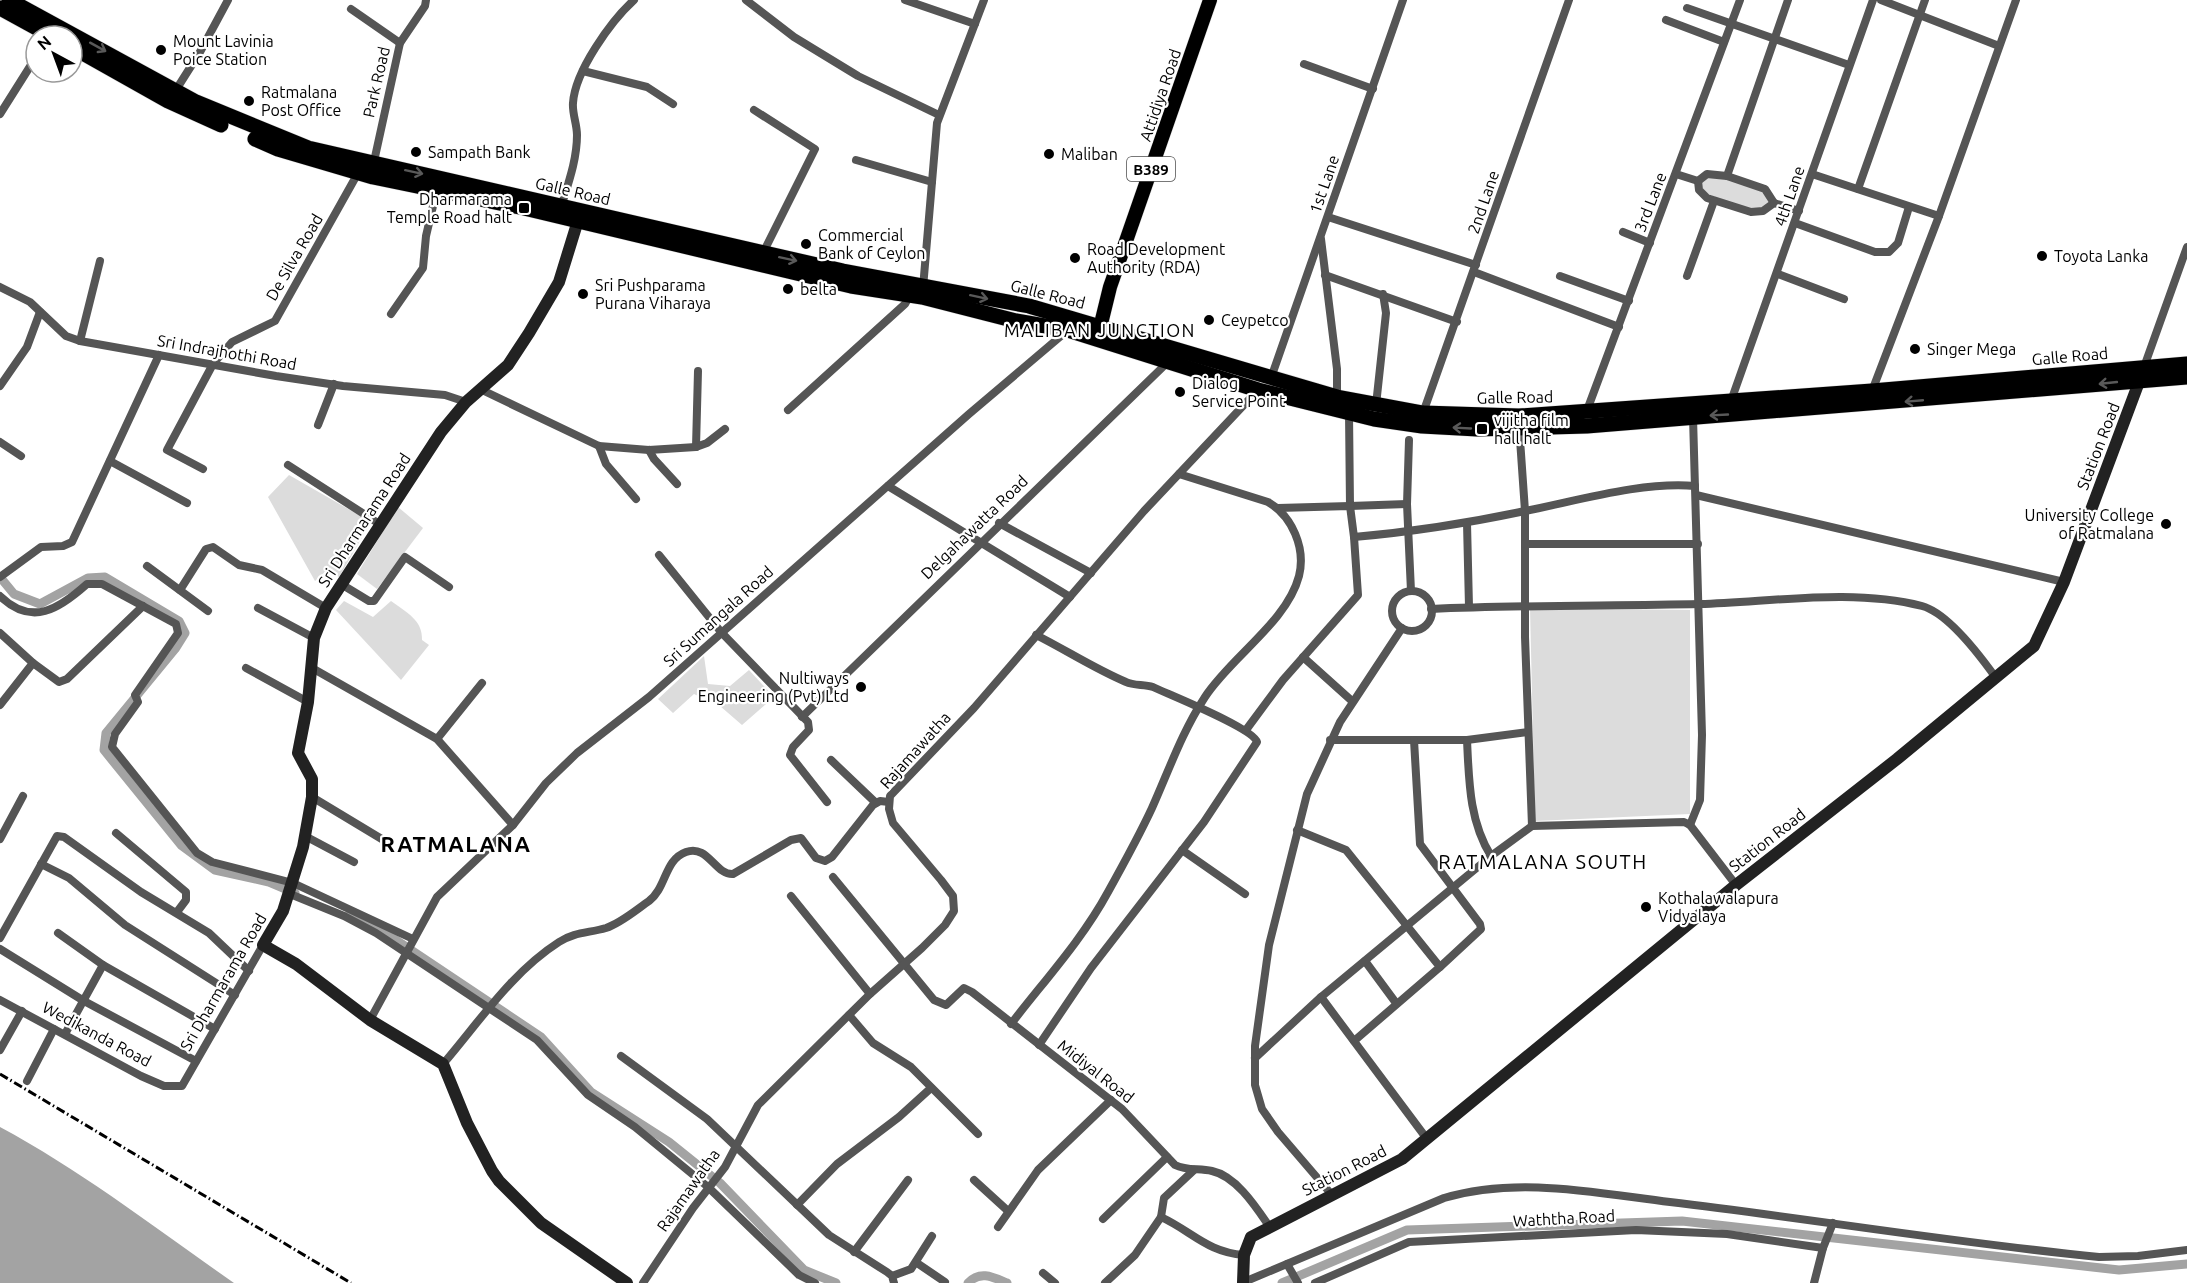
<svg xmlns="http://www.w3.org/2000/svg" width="2187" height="1283" font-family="Ubuntu,sans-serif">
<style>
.green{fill:#dcdcdc}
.water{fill:#a3a3a3}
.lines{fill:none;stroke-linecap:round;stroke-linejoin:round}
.canal{stroke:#a3a3a3;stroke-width:9}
.primary-casing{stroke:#dbdbdb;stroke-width:15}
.highway-casing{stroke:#dbdbdb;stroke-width:16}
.street{stroke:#555;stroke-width:8}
.secondary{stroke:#222;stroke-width:12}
.primary{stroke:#000;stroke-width:14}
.highway{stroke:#000;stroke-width:15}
.rail{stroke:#000;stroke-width:3;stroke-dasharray:9 3 1.5 3;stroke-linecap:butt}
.oneway{stroke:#595959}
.poi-dot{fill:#000;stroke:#fff;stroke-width:2}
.labels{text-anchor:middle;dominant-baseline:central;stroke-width:4.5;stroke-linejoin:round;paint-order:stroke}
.shield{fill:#fff;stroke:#4c4c4c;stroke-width:1.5}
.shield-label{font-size:15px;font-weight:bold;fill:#000}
.poi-label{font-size:16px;fill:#000;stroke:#fff;text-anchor:start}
.street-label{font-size:16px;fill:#000;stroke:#fff}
.neighbourhood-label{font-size:18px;letter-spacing:1.5px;fill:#000;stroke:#fff}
.quarter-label{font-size:20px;letter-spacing:1.5px;fill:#000;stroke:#fff}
.district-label{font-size:22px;font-weight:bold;letter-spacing:1.5px;fill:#000;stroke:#fff}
</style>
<rect width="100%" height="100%" fill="#fff"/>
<g class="green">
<path d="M1717,176L1764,191L1770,202C1755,220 1722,199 1704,192L1700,183L1709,177Z"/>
<path d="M289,475L371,522L339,577L327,570L315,581L268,497Z"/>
<path d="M398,507L423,528L377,589L357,574Z"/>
<path d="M344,601L373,617L391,601C406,612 423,620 422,640L429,645L401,680L336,610Z"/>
<path d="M1530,608L1690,610V814L1535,821Z"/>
<path d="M704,656L708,684L730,686L749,670L774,697L742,725L720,706L694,694L673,713L658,699Z"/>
</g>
<path class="water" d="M0,1127C82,1171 158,1230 234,1283H0Z"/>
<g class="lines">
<g class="canal">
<path d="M0,577L14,594L40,604L88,578L105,577L179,621L185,633L175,649L106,733L104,750L181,845L215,870L269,882L295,893"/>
<path d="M349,915L375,926L541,1037L591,1092L669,1142L720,1183L804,1270L836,1283"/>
<path d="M968,1283C980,1270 993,1277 1007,1283"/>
<path d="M1282,1283L1407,1230L1682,1221L2119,1270L2187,1264"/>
</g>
<g class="primary-casing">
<path id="primary" d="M1098,336L1110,287L1210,0"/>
</g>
<g class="highway-casing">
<g id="highway">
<path d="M9,0L196,102L308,148L843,271L1029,306L1337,397L1423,413L1519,416L1872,391L2187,364"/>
<path d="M0,8L51,36"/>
<path d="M72,47L168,101L221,125"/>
<path d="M255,139L278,149L373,177L524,208L851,286L922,297L1016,321L1068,330L1258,390L1374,419L1422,426L1477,429L1587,426L2187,377"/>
</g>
</g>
<g class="street">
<path d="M746,0L794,37L858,76L939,115"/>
<path d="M905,0L975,24"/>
<path d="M1881,0L1999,46"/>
<path d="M1687,8L1849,65"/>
<path d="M351,9L400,43"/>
<path d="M1666,20L1724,42"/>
<path d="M1304,64L1373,89"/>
<path d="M583,71L647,87L673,104"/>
<path d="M174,93L200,52L228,0"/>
<path d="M754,110L815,149L763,253"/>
<path d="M0,114L36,57"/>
<path d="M856,160L932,182"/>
<path d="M373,166L400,43L425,6L426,0"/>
<path d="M1676,174L1698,181"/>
<path d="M1812,174L1939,216"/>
<path d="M1727,176L1788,0"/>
<path d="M1698,181L1699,190L1707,198L1751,212L1763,211L1774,203"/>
<path d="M1698,181L1707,174L1727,176L1765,189L1774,203"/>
<path d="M1858,189L1925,0"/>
<path d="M1774,203L1799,211"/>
<path d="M561,207C568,184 577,160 577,135C577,124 572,113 573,103C575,71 611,21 634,0"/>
<path d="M1328,217L1476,265"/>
<path d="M1795,223L1875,252H1889L1898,243L1909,207"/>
<path d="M1623,232L1650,243"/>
<path d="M1321,239L1337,369V397"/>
<path d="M1474,272L1619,327"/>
<path d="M1778,274L1844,299"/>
<path d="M1325,275L1457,322"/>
<path d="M1560,276L1629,301"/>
<path d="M1687,276L1714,201"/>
<path d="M0,287L30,302L66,336L80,341L276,376L343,386L445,395L466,402"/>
<path d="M923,288L937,123L984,0"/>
<path d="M391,314L423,268L426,236L437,189"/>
<path d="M80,341L100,261"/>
<path d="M2144,367L2187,247"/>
<path d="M698,371L696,447L707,443L725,429"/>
<path d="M1271,378L1403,0"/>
<path d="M0,386L27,347L40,312"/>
<path d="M482,390L599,446L649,450L696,447"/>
<path d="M1872,391L1939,216L2016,0"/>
<path d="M1731,401L1873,0"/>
<path d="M1376,405L1386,313L1383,294"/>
<path d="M788,410L905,304L911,293"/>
<path d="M1349,413L1350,506L1407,504"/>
<path d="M1423,413L1569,0"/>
<path d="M1586,413L1740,0"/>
<path d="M318,425L334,384"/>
<path d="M1519,425L1525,511V637L1532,826"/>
<path d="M1409,440L1407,504L1411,591"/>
<path d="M0,442L21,456"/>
<path d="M599,446L606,464L636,499"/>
<path d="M649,450L654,459L677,484"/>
<path d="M110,461L187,503"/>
<path d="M288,465L381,525"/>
<path d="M203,469L167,450L213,364L232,342L275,321L358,173"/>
<path d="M888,486L1070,597"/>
<path d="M1696,495L2064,582"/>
<path d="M1278,508L1350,506L1354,537C1411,532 1468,523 1525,511C1576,501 1644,481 1695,486"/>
<path d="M999,523L1091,573"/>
<path d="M1467,523L1469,607"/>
<path d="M1525,544H1698"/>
<path d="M659,555L721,632L808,722L809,730L793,747L790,755L827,802"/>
<path d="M147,566L208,611"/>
<path d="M0,577L41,547L63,546L72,542L159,355"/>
<path d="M341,584L369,601H374L405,557L449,587"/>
<path d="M180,590L206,549L213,547L239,565L262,570L326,608"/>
<circle cx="1412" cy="611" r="20"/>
<path d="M0,596C32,627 59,609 87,584H102L176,624L178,633L135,695L138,702L115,734L112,747L197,853L212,862L293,883L413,939"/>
<path d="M258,608L314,638"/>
<path d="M1431,609C1521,605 1610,606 1700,604C1771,602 1853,588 1922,606C1948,613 1981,657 1996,678"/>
<path d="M0,633L33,663L0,705"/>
<path d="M1036,635C1066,650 1095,669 1126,682C1134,686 1144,684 1153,687C1170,695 1253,728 1257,742L1204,822L1091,968L1039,1045"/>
<path d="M1303,657L1352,701"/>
<path d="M33,663L59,682L67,679L143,606"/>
<path d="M246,668L308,702"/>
<path d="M312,668L437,739L513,825"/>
<path d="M802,717L1169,361"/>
<path d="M1246,730L1283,680L1358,595L1354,537"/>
<path d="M437,739L482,683"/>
<path d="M1330,740H1467L1528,732"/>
<path d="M1414,740L1420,844L1480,924L1481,929L1440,967"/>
<path d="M1467,740C1469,780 1469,821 1491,856"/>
<path d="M831,760L876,803"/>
<path d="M312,797L385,841"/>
<path d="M1690,825L1700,800L1702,735L1693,417"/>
<path d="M1297,830L1346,850L1440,967L1354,1041"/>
<path d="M116,833L186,892V900L177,912"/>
<path d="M305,836L354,862"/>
<path d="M0,839L23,796"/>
<path d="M1182,850L1245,894"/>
<path d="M41,864L69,878L125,925L235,995"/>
<path d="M833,877L934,1000L946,1005L964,988L972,992L1122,1109L1175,1165C1187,1171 1199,1168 1212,1171C1236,1176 1256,1207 1269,1226"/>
<path d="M290,894L344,916L376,933L537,1040L588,1095L635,1127L708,1187L799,1275L815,1283"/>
<path d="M791,896L870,994"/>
<path d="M58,933L103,965L215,1029"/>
<path d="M0,938L57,836L64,837L141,892L209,933L249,971"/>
<path d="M0,949L84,1001L196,1061"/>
<path d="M1365,961L1396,1003"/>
<path d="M1321,997L1427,1139"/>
<path d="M0,1000L141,1076L164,1086H182L263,945"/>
<path d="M849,1015L873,1043L911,1067L978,1134"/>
<path d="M370,1020L437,897L513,825L546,783L577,753L649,697L969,414L1068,330"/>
<path d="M1011,1024C1044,981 1082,940 1108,892C1123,865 1139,836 1152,808C1169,770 1182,732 1205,697C1231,657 1287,622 1299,576C1306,548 1292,516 1268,502L1179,474"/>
<path d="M65,1034L103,965"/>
<path d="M0,1050L22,1011"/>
<path d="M621,1056L707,1119L829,1235L887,1272L892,1276L894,1283"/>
<path d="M1255,1058L1321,997L1491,856L1532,826L1684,822L1690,825L1736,885"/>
<path d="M443,1064C479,1022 512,972 559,942C574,932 589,933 606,928C621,923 636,910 649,901C667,887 664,860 686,852C708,844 715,875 733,874L791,840L801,838L816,858L825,861L832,857L873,805L880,801L889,802"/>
<path d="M27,1081L54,1029"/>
<path d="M974,1180L1008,1211"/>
<path d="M1332,1195L1278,1132L1262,1109L1255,1085V1046L1269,945L1307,794L1340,722L1402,628"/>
<path d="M797,1205L837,1164L899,1117L931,1088"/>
<path d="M1161,1217L1164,1198L1194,1170"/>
<path d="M1103,1219L1167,1157"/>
<path d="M998,1227L1038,1170L1111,1100"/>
<path d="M854,1252L908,1180"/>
<path d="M917,1263L945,1282"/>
<path d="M1287,1264L1298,1283"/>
<path d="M1043,1273L1055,1283"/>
<path d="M892,1276L911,1269L932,1236"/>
<path d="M1244,1282L1444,1198C1517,1176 1596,1193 1670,1202C1813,1219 1956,1243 2099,1257L2138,1256L2187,1250"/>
<path d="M643,1283L693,1208L725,1167L758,1105L870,994L922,948L945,925L954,911L953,896L941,880L893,823L889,809L890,796L974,708L1144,511L1258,390"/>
<path d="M1105,1283L1135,1255L1161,1217C1193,1232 1207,1252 1244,1255"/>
<path d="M1315,1283L1409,1242L1636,1230L1727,1234L1823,1248"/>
<path d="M1814,1283L1823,1248L1833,1223"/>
</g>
<g class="secondary">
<path d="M580,214L559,282L529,333L508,365L466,402L441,432L326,608L314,638L308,702L298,753L312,779V797L303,847L283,911L263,945L296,964L370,1020L443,1064L467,1123L492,1171L499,1181L541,1223L627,1283"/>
<path d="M1243,1283L1244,1255L1251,1237L1402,1159L1736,885L1897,759L2034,646L2064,582L2142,374"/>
</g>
<use href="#primary" class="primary"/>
<use href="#highway" class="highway"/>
<path class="rail" d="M0,1074L351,1283"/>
</g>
<defs><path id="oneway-shaft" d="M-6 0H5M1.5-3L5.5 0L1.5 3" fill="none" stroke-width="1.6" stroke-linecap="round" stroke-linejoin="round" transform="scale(1.5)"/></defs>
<g class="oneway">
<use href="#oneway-shaft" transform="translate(98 47) rotate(29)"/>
<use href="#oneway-shaft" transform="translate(414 172) rotate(12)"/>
<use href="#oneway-shaft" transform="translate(788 259) rotate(12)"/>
<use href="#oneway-shaft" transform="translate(979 297) rotate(12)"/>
<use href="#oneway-shaft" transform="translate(2108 383) rotate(174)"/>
<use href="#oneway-shaft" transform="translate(1914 401) rotate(175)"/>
<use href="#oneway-shaft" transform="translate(1719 415) rotate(177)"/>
<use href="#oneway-shaft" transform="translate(1462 428) rotate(-177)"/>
</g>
<g class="poi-dot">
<circle cx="161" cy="50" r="6"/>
<circle cx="249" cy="101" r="6"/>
<circle cx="416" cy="152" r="6"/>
<circle cx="1049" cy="154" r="6"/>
<rect x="518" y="202" width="12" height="12" rx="3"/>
<circle cx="806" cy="244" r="6"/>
<circle cx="2042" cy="256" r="6"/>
<circle cx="1075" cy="258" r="6"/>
<circle cx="788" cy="289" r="6"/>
<circle cx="583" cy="294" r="6"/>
<circle cx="1209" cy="320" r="6"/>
<circle cx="1915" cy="349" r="6"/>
<circle cx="1180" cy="392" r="6"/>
<rect x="1476" y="423" width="12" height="12" rx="3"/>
<circle cx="2166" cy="524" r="6"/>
<circle cx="861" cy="687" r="6"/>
<circle cx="1646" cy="907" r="6"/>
</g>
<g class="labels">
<rect class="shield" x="1127" y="157" width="48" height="24" rx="4.5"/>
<g class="shield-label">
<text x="1151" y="169">B389</text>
</g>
<g class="poi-label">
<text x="173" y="41">Mount Lavinia<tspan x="173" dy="18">Poice Station</tspan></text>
<text x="261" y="92">Ratmalana<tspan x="261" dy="18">Post Office</tspan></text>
<text x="428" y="152">Sampath Bank</text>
<text x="1061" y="154">Maliban</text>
<text x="512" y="199" text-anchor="end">Dharmarama<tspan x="512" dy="18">Temple Road halt</tspan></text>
<text x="818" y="235">Commercial<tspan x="818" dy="18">Bank of Ceylon</tspan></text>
<text x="1087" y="249">Road Development<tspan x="1087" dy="18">Authority (RDA)</tspan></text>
<text x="2054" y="256">Toyota Lanka</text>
<text x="595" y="285">Sri Pushparama<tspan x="595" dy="18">Purana Viharaya</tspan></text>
<text x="800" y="289">belta</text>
<text x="1221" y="320">Ceypetco</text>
<text x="1927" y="349">Singer Mega</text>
<text x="1192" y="383">Dialog<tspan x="1192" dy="18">Service Point</tspan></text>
<text x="1494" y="420">vijitha film<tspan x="1494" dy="18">hall halt</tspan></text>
<text x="2154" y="515" text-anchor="end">University College<tspan x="2154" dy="18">of Ratmalana</tspan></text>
<text x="849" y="678" text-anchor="end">Nultiways<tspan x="849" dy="18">Engineering (Pvt) Ltd</tspan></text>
<text x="1658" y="898">Kothalawalapura<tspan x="1658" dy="18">Vidyalaya</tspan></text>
</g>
<g class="street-label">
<text transform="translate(376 82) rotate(-77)">Park Road</text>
<text transform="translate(1160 95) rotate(-71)">Attidiya Road</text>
<text transform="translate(1324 184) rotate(-71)">1st Lane</text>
<text transform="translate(573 191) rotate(13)">Galle Road</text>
<text transform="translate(1789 196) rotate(-71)">4th Lane</text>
<text transform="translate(1483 202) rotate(-71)">2nd Lane</text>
<text transform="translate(1650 202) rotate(-69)">3rd Lane</text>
<text transform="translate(294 257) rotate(-60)">De Silva Road</text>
<text transform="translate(1048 294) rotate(14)">Galle Road</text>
<text transform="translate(227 352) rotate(10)">Sri Indrajhothi Road</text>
<text transform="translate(2070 356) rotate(-5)">Galle Road</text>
<text transform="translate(1515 397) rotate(-1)">Galle Road</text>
<text transform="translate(2098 446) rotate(-69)">Station Road</text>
<text transform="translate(364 520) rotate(-57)">Sri Dharmarama Road</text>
<text transform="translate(974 527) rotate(-44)">Delgahawatta Road</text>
<text transform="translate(718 616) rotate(-42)">Sri Sumangala Road</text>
<text transform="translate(915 750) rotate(-48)">Rajamawatha</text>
<text transform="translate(1767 840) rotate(-38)">Station Road</text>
<text transform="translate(223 982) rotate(-60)">Sri Dharmarama Road</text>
<text transform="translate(97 1034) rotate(28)">Wedikanda Road</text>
<text transform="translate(1096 1071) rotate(38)">Midiyal Road</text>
<text transform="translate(1344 1170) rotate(-27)">Station Road</text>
<text transform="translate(688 1190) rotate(-55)">Rajamawatha</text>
<text transform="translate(1564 1218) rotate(-3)">Waththa Road</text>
</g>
<g class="neighbourhood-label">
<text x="1100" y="330">MALIBAN JUNCTION</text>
</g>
<g class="quarter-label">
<text x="1543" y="861">RATMALANA SOUTH</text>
</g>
<g class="district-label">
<text x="456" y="843">RATMALANA</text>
</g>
</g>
<g transform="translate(54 54) rotate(319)"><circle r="28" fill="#ffffff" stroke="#999999" stroke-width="1.5"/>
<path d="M0-4.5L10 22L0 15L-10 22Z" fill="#000000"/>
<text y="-9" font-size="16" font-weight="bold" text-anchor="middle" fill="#000000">N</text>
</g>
</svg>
